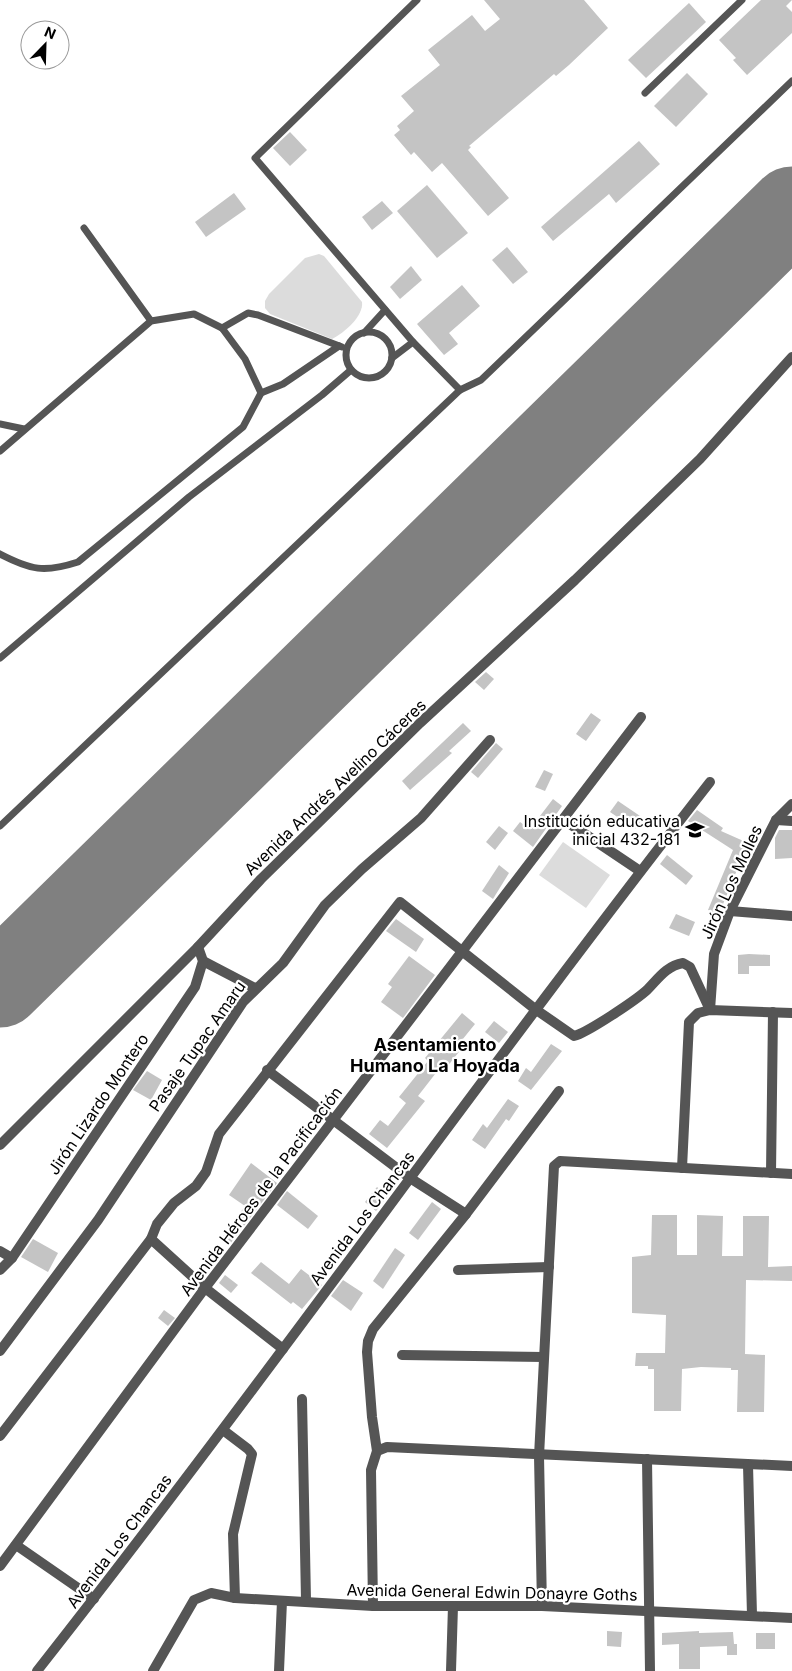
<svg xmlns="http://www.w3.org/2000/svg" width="792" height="1671" font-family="Inter,sans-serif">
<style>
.green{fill:#dcdcdc}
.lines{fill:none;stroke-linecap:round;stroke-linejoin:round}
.runway{stroke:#808080;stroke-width:85}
.building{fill:#c4c4c4}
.lane{stroke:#555;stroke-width:7}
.street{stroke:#555;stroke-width:10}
.labels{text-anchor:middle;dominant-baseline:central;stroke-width:4.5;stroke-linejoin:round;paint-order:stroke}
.street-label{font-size:16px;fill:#000;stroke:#fff}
.poi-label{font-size:16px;fill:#000;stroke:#fff;text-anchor:end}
.neighbourhood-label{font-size:18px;font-weight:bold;fill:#000;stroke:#fff}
</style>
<rect width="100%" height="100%" fill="#fff"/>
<g class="green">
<path d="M319,254L324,256L362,302C364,316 344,333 332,339L270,314L265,308V301L269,294L305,258Z"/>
<path d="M563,842L610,875L586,908L539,875Z"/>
</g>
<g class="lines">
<path class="runway" d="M0,985L792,209"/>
</g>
<g class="building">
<path d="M484,0H584L608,28L569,65L556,76L554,74L469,146L471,147L468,150L509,198L488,216L442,163L432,172L414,152L411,155L394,135L400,130L397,126L414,111L401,96L440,65L428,50L472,15L485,31L500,19Z"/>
<path d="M761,0H792L786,6L792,12V33L747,75L733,60L736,58L719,40Z"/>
<path d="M689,3L706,22L646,78L628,60Z"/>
<path d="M687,73L708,94L676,127L654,106Z"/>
<path d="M290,132L307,150L290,166L273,148Z"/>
<path d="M639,141L660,164L616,203L609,194L553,241L541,227Z"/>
<path d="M427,185L468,233L437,258L397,211Z"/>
<path d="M234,193L246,209L206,237L195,222Z"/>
<path d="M382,201L393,213L372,230L362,217Z"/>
<path d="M507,247L528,272L513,284L492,260Z"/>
<path d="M411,266L422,280L400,299L390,287Z"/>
<path d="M462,285L480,306L449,333L458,344L444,355L417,324Z"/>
<path d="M486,672L494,679L484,690L475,682Z"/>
<path d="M591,713L601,720L586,741L576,734Z"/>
<path d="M463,723L471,731L449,751L452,753L410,790L402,781Z"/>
<path d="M496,743L503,749L478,778L471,772Z"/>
<path d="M544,770L553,774L545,791L535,787Z"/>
<path d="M553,799L562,806L533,847L513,831L520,822L530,829Z"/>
<path d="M618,801L643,818L635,829L610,812Z"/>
<path d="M697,810L723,828L721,831L748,843L719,914L708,910L733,850L688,821Z"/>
<path d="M499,826L508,833L495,850L486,842Z"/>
<path d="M779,830H792V858L775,859V838Z"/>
<path d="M667,855L693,876L686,885L660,864Z"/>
<path d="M499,865L509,873L493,899L482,891Z"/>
<path d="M676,914L695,922L689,936L669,928Z"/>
<path d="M396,919L424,939L416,952L386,931Z"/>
<path d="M749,954L770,955V966H749V974H738V955Z"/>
<path d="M409,956L435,975L403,1018L381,1002L392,987L388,984Z"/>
<path d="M462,1013L475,1024L458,1045L462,1048L443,1072L439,1069L418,1096L425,1101L387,1148L369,1134L380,1120L388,1126L406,1103L399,1097L428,1061L425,1058Z"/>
<path d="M494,1021L508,1032L499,1043L485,1032Z"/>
<path d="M551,1044L562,1051L531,1090L518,1081L526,1068L531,1072Z"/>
<path d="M147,1071L162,1080L151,1100L133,1090Z"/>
<path d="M508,1099L519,1106L509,1121L506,1119L485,1149L472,1140L483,1124L487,1128Z"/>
<path d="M251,1163L277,1183L230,1244L222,1238L245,1206L229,1195Z"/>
<path d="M377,1187L388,1196L376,1211L365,1202Z"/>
<path d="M287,1191L318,1216L308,1229L277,1205Z"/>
<path d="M432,1202L441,1209L418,1240L409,1233Z"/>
<path d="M652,1215H677V1255H697V1215L723,1216L722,1256H743V1216H769L768,1267L792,1266V1281L746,1280L745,1354L765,1355L764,1412H737L738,1370H731V1368L701,1367L682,1369L681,1411H654V1369H648V1366H635L636,1353H665L666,1315L632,1313V1257L651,1255Z"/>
<path d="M33,1239L58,1253L48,1272L21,1257Z"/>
<path d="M395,1248L405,1255L383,1289L373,1281Z"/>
<path d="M261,1262L289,1284L301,1269L322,1285L302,1309L293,1302L291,1304L251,1273Z"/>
<path d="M225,1275L238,1285L231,1293L219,1283Z"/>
<path d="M343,1280L363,1293L351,1311L331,1296Z"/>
<path d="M164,1310L175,1318L168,1326L158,1318Z"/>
<path d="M607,1631L622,1632L621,1647L607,1646Z"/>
<path d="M699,1631V1633L733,1632L734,1644H737V1655H727V1646L700,1647V1669H679V1644L662,1645V1633Z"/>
<rect x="756" y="1633" width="19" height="16"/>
</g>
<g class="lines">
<g class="lane">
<path d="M417,0L255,158L413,342L460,390"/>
<path d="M645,93L742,0"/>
<path d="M84,228L151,321"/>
<path d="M222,328L248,313L258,315L342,347"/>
<circle cx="369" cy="355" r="23"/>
<path d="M364,333L385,310"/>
<path d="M392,358L413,342"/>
<path d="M0,424L24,429"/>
<path d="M0,451L151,321L194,314L222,328L245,359L261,393"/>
<path d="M0,554C31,570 44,573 78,562L243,427L261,393L283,384L339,346"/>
<path d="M0,658L189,497L322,395L351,370"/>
<path d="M0,826L460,390L481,380L792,81"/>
</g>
<g class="street">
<path d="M564,820L640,871"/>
<path d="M776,820L792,821"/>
<path d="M730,911L792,916"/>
<path d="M203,961L255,988"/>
<path d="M710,1010L714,954L730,911L776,820L792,804"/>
<path d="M267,1070L410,1178L466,1214"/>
<path d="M0,1145L198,947L261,879L420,723L575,580L700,459L792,357"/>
<path d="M682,1168L689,1022L698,1013L710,1010L792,1013"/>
<path d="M771,1173L773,1012"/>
<path d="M151,1239L157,1224L174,1203L196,1186L206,1172L219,1134L400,902L535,1009L574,1036C587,1033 636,1000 647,990C658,979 666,966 683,963L690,967L710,1010"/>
<path d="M0,1251L12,1258"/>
<path d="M0,1270L12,1258L195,987L203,961L198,947"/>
<path d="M458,1270L549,1267"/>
<path d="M0,1351L98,1220L243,1002L283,963L325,905L362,869L421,818L490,740"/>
<path d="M402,1355L543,1357"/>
<path d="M302,1399L306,1600"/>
<path d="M223,1430L248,1449L252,1454L233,1534L235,1598"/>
<path d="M0,1436L151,1239L205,1288L283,1349"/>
<path d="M377,1451L387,1447L792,1466"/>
<path d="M647,1459L650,1671"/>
<path d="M748,1465L752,1615"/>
<path d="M16,1545L94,1599"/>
<path d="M0,1566L205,1288L641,717"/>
<path d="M373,1606L371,1470L377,1451L372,1417L367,1352L368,1341L373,1329L466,1214L559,1091"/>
<path d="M542,1606L539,1456L554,1166L560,1161L792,1174"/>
<path d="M37,1671C267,1379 481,1075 710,782"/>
<path d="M153,1671L194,1600L211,1593L235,1598L373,1606H542L792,1618"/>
<path d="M279,1671L282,1601"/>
<path d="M451,1671L453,1606"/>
</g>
</g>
<defs>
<g id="school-bare" transform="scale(1.5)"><path d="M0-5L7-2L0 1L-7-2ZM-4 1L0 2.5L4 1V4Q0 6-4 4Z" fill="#000" stroke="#fff" stroke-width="2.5" paint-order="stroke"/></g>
</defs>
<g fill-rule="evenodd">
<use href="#school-bare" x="695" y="830"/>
</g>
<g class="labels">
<g class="street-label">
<text transform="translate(335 787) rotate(-44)">Avenida Andrés Avelino Cáceres</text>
<text transform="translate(731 882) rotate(-65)">Jirón Los Molles</text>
<text transform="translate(197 1046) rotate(-55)">Pasaje Tupac Amaru</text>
<text transform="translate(98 1104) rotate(-56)">Jirón Lizardo Montero</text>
<text transform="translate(261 1191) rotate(-53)">Avenida Héroes de la Pacificación</text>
<text transform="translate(362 1218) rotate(-53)">Avenida Los Chancas</text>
<text transform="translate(119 1541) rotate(-53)">Avenida Los Chancas</text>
<text transform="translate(492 1592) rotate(1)">Avenida General Edwin Donayre Goths</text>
</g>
<g class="poi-label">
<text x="680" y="821">Institución educativa<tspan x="680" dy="18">inicial 432-181</tspan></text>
</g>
<g class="neighbourhood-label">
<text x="435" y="1044">Asentamiento<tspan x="435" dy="21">Humano La Hoyada</tspan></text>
</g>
</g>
<g transform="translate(45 45) rotate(23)"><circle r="24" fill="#ffffff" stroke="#999999"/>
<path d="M0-4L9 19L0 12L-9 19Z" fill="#000000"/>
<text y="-8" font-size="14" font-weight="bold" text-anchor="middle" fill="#000000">N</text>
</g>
</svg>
